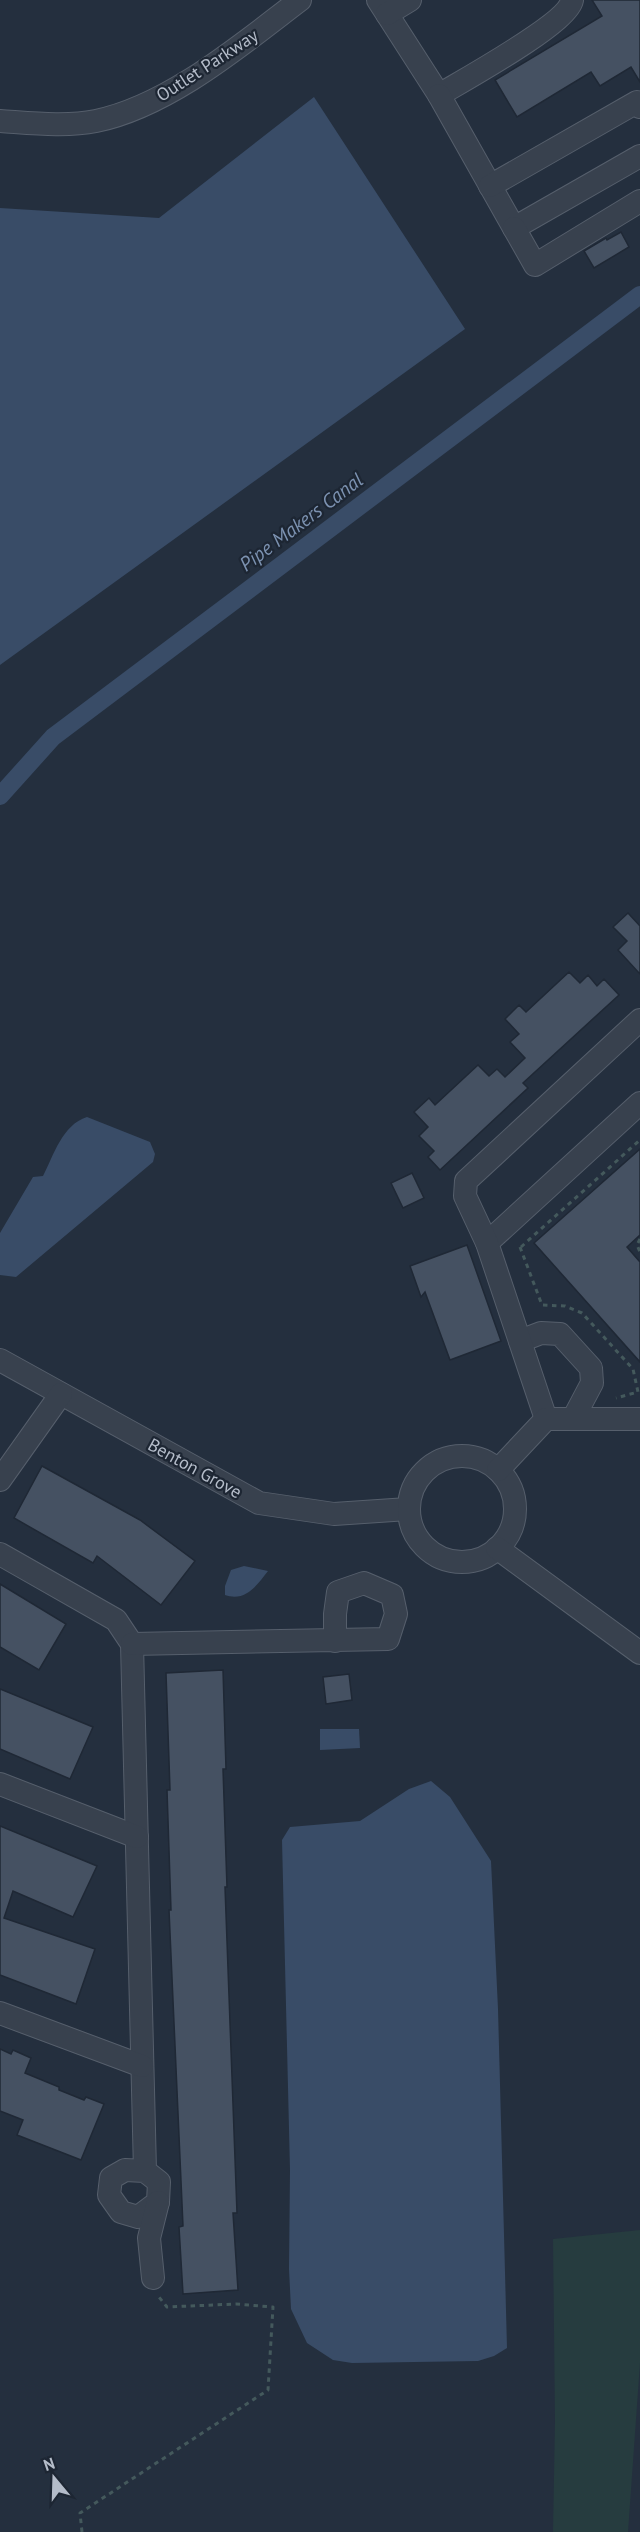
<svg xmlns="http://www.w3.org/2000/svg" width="640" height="2532" font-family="'PT Sans',sans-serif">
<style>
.green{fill:#263c3f}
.water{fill:#394c67}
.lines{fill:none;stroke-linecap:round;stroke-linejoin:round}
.canal{stroke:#394c67;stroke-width:18}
.building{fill:#455162;stroke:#1f2835;stroke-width:1.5}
.minor-casing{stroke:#565f6c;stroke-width:24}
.path{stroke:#44595c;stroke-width:3;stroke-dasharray:4.5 4.5;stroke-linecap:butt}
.minor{stroke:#38414e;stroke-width:22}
.labels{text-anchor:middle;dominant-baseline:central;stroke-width:4.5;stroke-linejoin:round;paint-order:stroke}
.street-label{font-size:18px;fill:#b4bcc9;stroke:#1d2633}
.water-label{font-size:20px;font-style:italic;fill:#7c92b1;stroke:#1d2633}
</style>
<rect width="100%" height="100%" fill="#242f3e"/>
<path class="green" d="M640,2230V2363L628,2532H553L555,2421L553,2239Z"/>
<g class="water">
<path d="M314,97L465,329L0,665V208L159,218Z"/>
<path d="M87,1117L150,1142L155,1154L153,1162L16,1277L0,1275V1233L33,1177L43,1176C54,1155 62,1125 87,1117Z"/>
<path d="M244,1566L268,1571C257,1585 246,1602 225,1595V1586L231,1570Z"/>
<path d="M320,1729H359L360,1748L320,1750Z"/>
<path d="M431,1781L450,1797L491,1861L498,2009L507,2348L494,2356L478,2361L352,2363L333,2360L307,2343L291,2309L289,2269L290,2170L282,1840L290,1827L360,1821L409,1789Z"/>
</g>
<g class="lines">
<path class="canal" d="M0,796L53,737L640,295"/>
</g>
<g class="building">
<path d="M592,0H640V82L631,67L600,86L591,72L517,117L495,80L602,16Z"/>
<path d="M621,232L629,247L594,268L584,251L606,238L607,240Z"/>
<path d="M628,913L640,926V974L618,950L627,941L613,927Z"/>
<path d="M569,972L580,983L588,975L597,986L604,979L619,995L523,1083L528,1088L440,1170L428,1157L434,1151L419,1136L428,1127L414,1112L429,1098L435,1105L478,1065L489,1076L497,1069L505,1077L525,1058L510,1042L519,1034L505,1019L519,1005L526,1012Z"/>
<path d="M640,1149V1235L627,1247L640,1262V1362L534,1243Z"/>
<path d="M412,1173L424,1198L403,1208L391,1183Z"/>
<path d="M467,1245L501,1341L450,1360L425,1292L421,1297L410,1266Z"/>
<path d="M42,1466L140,1520L195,1561L161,1605L97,1556L93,1563L14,1518Z"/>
<path d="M0,1584L66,1624L39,1670L0,1647Z"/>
<path d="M223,1670L226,1769H223L227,1887H225L237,2213H233L238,2290L183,2294L179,2227L183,2226L169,1910H171L167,1790H170L166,1673Z"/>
<path d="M349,1674L352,1700L326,1704L323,1677Z"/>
<path d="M0,1689L93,1727L70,1779L0,1749Z"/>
<path d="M0,1826L97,1866L73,1917L13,1891L4,1918L95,1949L76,2004L0,1975Z"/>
<path d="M0,2049L11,2054L13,2050L31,2058L25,2073L59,2087V2090L84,2100L86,2097L104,2104L81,2160L17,2135L23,2120L0,2111Z"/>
</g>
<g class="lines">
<g class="minor-casing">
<g id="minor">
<path d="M378,0L439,95C464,80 568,23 572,0"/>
<path d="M387,14L410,0"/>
<path d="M439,95L514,228L640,156"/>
<path d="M0,121C31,123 66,127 96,121C169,106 242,44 300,0"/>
<path d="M490,186L637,102L640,107"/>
<path d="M514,228L535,265L640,201"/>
<path d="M487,1243L640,1103"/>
<path d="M520,1341L541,1333L560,1334L591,1368L592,1383L573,1419"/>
<path d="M0,1360L259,1503L334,1514L408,1509"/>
<path d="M546,1419L487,1243L465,1196L466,1181L640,1020"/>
<circle cx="462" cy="1509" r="53"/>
<path d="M498,1470L546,1419H640"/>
<path d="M0,1480L61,1394"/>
<path d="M497,1548L640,1653"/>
<path d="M0,1554L116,1620L132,1644L145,2171L159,2182L158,2202L138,2217L121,2212L109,2195L111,2178L125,2170L145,2171"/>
<path d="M132,1644L388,1639L396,1614L392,1595L364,1583L338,1592L335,1614V1641"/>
<path d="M0,1784L137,1837"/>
<path d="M0,2013L142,2066"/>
<path d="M153,2278L149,2238L158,2202"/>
</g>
</g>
<g class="path">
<path d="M640,1239L637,1245L640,1252"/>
<path d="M520,1247L542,1305L565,1306L582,1313L633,1369L638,1392L616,1398"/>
<path d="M521,1247L640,1140"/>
<path d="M82,2532L80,2513L268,2390L273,2307L236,2304L167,2307L159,2297"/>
</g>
<use href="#minor" class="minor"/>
</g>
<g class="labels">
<g class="street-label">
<text transform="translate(207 65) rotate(-33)">Outlet Parkway</text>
<text transform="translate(195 1468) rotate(29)">Benton Grove</text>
</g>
<g class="water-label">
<text transform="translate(301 522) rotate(-37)">Pipe Makers Canal</text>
</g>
</g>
<g transform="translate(54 2478) rotate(341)" stroke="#1d2633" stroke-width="4.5" paint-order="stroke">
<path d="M0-4.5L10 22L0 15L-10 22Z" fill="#b4bcc9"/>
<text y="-9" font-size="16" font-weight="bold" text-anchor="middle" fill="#b4bcc9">N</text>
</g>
</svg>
